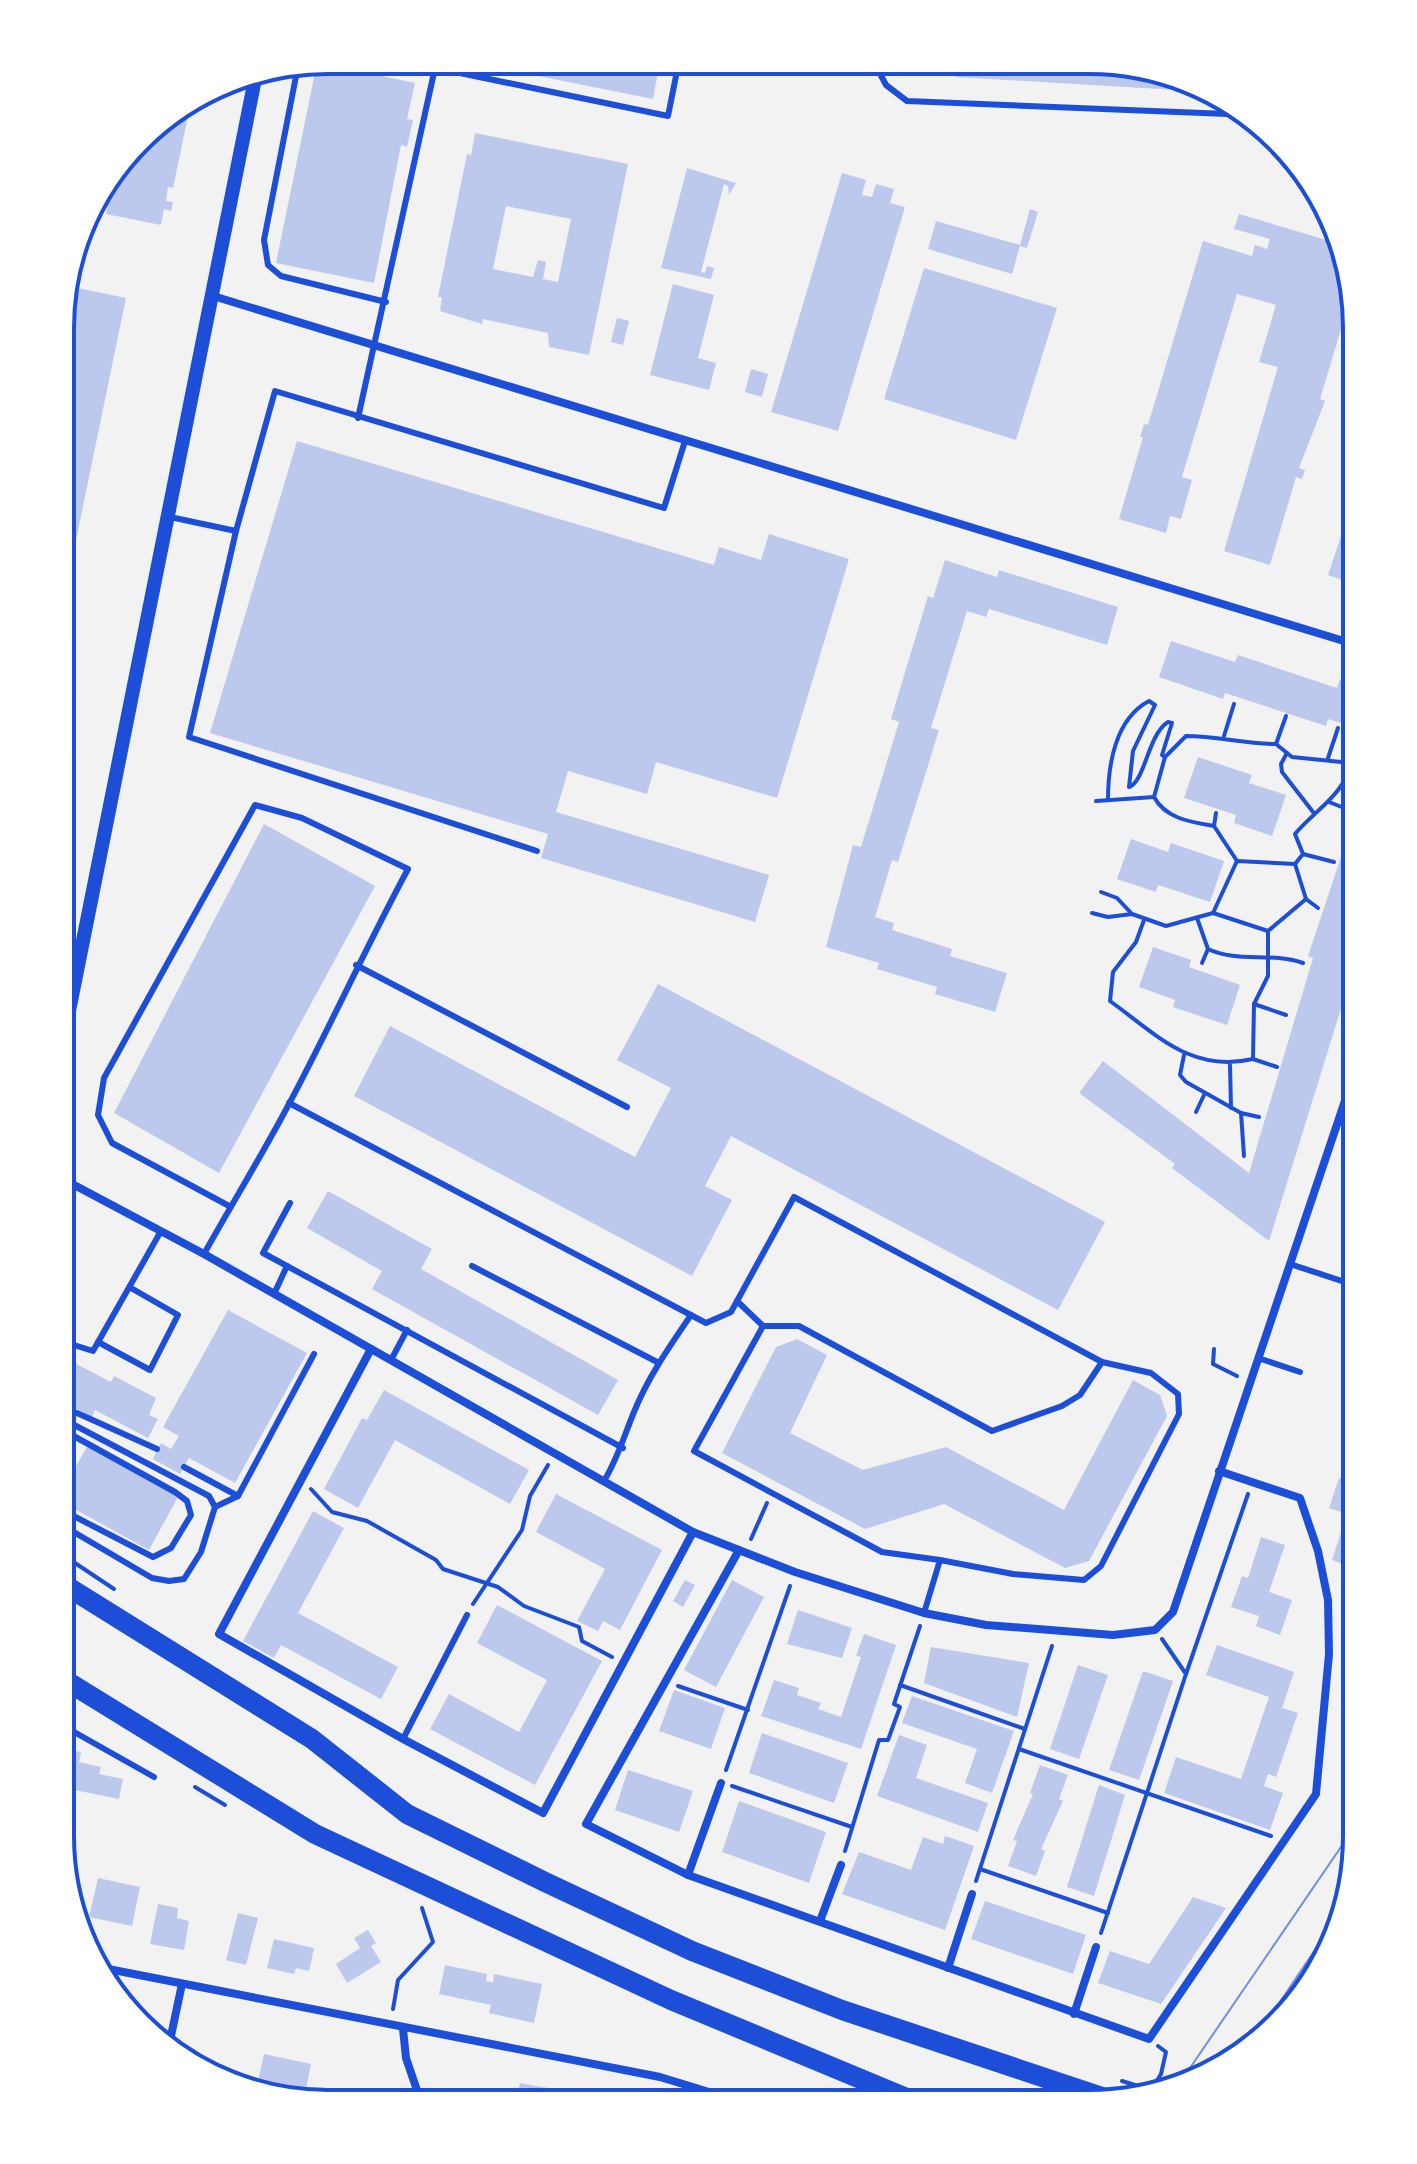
<svg xmlns="http://www.w3.org/2000/svg" width="1417" height="2164" font-family="'Exo 2',sans-serif">
<style>
.building{fill:#bdc9ec;fill-rule:evenodd}
.lines{fill:none;stroke-linecap:round;stroke-linejoin:round}
.path{stroke:#1d4ed8;stroke-width:4}
.service{stroke:#1d4ed8;stroke-width:6}
.minor{stroke:#1d4ed8;stroke-width:8}
.tertiary{stroke:#1d4ed8;stroke-width:14}
.primary{stroke:#1d4ed8;stroke-width:20}
.tram{stroke:#7290e2;stroke-width:2}
.rim{fill:none;stroke:#1d4ed8;stroke-width:4}
</style>
<rect width="100%" height="100%" fill="#f2f2f2"/>
<g class="building">
<path d="M489,60L660,61L653,99L488,66Z"/>
<path d="M956,62H1125L1194,91L955,77Z"/>
<path d="M317,63L415,83L407,119L413,120L407,147L401,145L374,283L276,263Z"/>
<path d="M191,102L173,188L168,187L166,201L173,202L171,211L164,209L161,225L106,214L111,191L103,189L151,127Z"/>
<path d="M475,133L628,164L589,355L549,347L548,333L483,319L482,324L440,311L442,297H438L467,154L471,155ZM506,206L571,219L558,282L543,279L546,262L538,260L533,277L493,269Z"/>
<path d="M687,168L736,183L729,195L728,186L724,184L701,272L705,273L707,266L714,268L711,279L661,268Z"/>
<path d="M842,173L866,180L862,195L872,197L876,184L894,189L890,203L905,207L838,431L771,412Z"/>
<path d="M1030,209L1038,212L1027,248L1020,246L1012,274L928,249L936,221L1020,245Z"/>
<path d="M1239,214L1340,244L1351,296L1320,399L1325,401L1299,468L1305,470L1302,479L1296,477L1270,565L1224,551L1278,367L1259,362L1276,305L1237,294L1182,477L1192,480L1181,519L1170,516L1166,533L1119,519L1143,437H1140L1144,424L1148,425L1203,241L1252,256L1255,245L1267,249L1270,239L1234,229Z"/>
<path d="M924,268L1057,308L1016,440L884,399Z"/>
<path d="M673,284L714,295L698,358L716,363L709,390L650,375Z"/>
<path d="M73,287L126,298L63,603L62,293L64,288Z"/>
<path d="M617,318L629,321L623,345L611,342Z"/>
<path d="M751,369L768,374L762,397L745,392Z"/>
<path d="M297,441L714,565L719,547L761,560L769,534L849,559L777,798L656,762L647,794L568,771L556,812L769,875L755,922L541,858L548,834L210,733Z"/>
<path d="M1356,491L1357,492V585L1328,575Z"/>
<path d="M945,560L997,577L999,570L1118,607L1107,645L989,609L986,617L967,611L931,728L939,730L898,862L892,860L875,917L894,923L892,930L952,949L950,956L1007,973L995,1012L935,994L937,987L877,969L879,963L826,947L853,845L861,847L899,722L891,719L928,596L933,598Z"/>
<path d="M1171,641L1235,662L1238,655L1337,688L1340,679L1357,684V728L1328,719L1326,726L1225,693L1223,699L1159,677Z"/>
<path d="M1198,757L1252,775L1249,783L1286,795L1272,836L1234,823L1236,815L1184,798Z"/>
<path d="M264,824L375,886L219,1173L114,1113Z"/>
<path d="M1357,832V939L1347,968L1353,970L1269,1241L1172,1168L1175,1164L1079,1093L1103,1061L1249,1173L1313,958L1308,956L1342,854L1348,856Z"/>
<path d="M1131,839L1168,852L1171,843L1224,861L1210,902L1158,885L1156,892L1117,879Z"/>
<path d="M1153,947L1191,960L1189,967L1240,985L1227,1025L1173,1007L1175,1000L1139,987Z"/>
<path d="M658,984L1105,1222L1058,1310L731,1136L705,1186L732,1200L692,1276L354,1096L390,1026L635,1157L671,1088L617,1060Z"/>
<path d="M328,1191L432,1249L421,1269L618,1380L598,1415L372,1289L382,1271L307,1228Z"/>
<path d="M228,1310L307,1353L235,1483L189,1458L180,1474L153,1459L161,1443L171,1449L179,1436L163,1427Z"/>
<path d="M797,1339L827,1355L790,1433L863,1470L946,1447L1064,1510L1133,1380L1160,1395L1167,1416L1089,1561L1065,1568L944,1504L865,1529L722,1453L776,1347Z"/>
<path d="M61,1356L111,1382L114,1376L156,1398L149,1415L158,1419L148,1438L95,1410L92,1417L61,1401Z"/>
<path d="M384,1390L529,1470L510,1504L395,1440L358,1508L324,1489L362,1418L367,1420Z"/>
<path d="M88,1445L179,1495L149,1550L60,1501V1494Z"/>
<path d="M1339,1478L1357,1484V1569L1332,1560L1347,1514L1329,1508Z"/>
<path d="M556,1494L662,1550L620,1630L603,1621L598,1631L577,1621L605,1569L536,1532Z"/>
<path d="M313,1511L344,1528L298,1613L398,1667L381,1699L281,1645L274,1658L243,1641Z"/>
<path d="M1261,1537L1285,1545L1269,1592L1292,1600L1280,1635L1256,1626L1259,1616L1231,1607L1242,1576L1248,1578Z"/>
<path d="M685,1580L695,1585L683,1607L673,1601Z"/>
<path d="M732,1580L764,1597L716,1687L684,1670Z"/>
<path d="M497,1605L602,1661L535,1785L430,1729L449,1694L519,1732L547,1680L477,1643Z"/>
<path d="M798,1610L852,1628L842,1658L787,1644Z"/>
<path d="M864,1634L896,1645L861,1749L761,1716L774,1680L799,1688L797,1695L821,1703L818,1709L841,1717L861,1657L856,1656Z"/>
<path d="M1217,1645L1294,1672L1282,1708L1298,1713L1276,1777L1268,1774L1264,1786L1283,1793L1270,1830L1164,1793L1176,1757L1241,1779L1269,1697L1206,1675Z"/>
<path d="M931,1647L1029,1663L1017,1717L924,1683Z"/>
<path d="M1078,1665L1108,1675L1079,1759L1050,1749Z"/>
<path d="M1143,1671L1173,1681L1139,1780L1109,1770Z"/>
<path d="M674,1690L725,1708L711,1749L659,1731Z"/>
<path d="M1356,1694V1732L1344,1728Z"/>
<path d="M912,1696L1014,1731L992,1793L965,1783L977,1749L902,1723Z"/>
<path d="M762,1733L848,1763L834,1803L749,1773Z"/>
<path d="M899,1735L927,1745L916,1778L988,1803L978,1832L877,1796Z"/>
<path d="M60,1748L81,1752L79,1762L101,1767L99,1774L123,1779L119,1799L60,1787Z"/>
<path d="M1040,1765L1068,1775L1059,1799L1063,1801L1041,1849L1045,1851L1036,1876L1008,1866L1017,1841L1013,1840L1033,1794L1030,1793Z"/>
<path d="M628,1770L693,1791L679,1832L615,1810Z"/>
<path d="M1099,1785L1125,1795L1094,1896L1067,1887Z"/>
<path d="M739,1801L826,1832L809,1883L722,1852Z"/>
<path d="M945,1836L974,1846L945,1930L842,1894L859,1852L911,1870L923,1837L943,1844Z"/>
<path d="M98,1878L140,1887L132,1926L89,1917Z"/>
<path d="M1193,1897L1226,1908L1161,2004L1098,1983L1110,1951L1149,1964Z"/>
<path d="M985,1901L1086,1935L1073,1974L971,1939Z"/>
<path d="M158,1904L178,1908L177,1918L189,1921L184,1950L150,1944Z"/>
<path d="M238,1913L258,1918L246,1965L226,1960Z"/>
<path d="M368,1930L376,1943L371,1946L381,1962L347,1983L336,1964L360,1948L354,1938Z"/>
<path d="M274,1939L314,1948L309,1971L296,1968L294,1974L267,1968Z"/>
<path d="M445,1965L487,1974L486,1981L493,1982L494,1974L542,1984L534,2023L489,2013L491,2005L439,1994Z"/>
<path d="M264,2054L311,2064L305,2094L257,2085Z"/>
<path d="M520,2083L548,2088L546,2102H516Z"/>
</g>
<g class="lines">
<g class="path">
<path d="M1224,736L1234,704"/>
<path d="M1276,744L1286,716"/>
<path d="M1287,753L1281,764L1282,772L1313,812"/>
<path d="M1328,758L1338,728"/>
<path d="M1154,797C1166,819 1191,822 1214,826L1237,861"/>
<path d="M1108,800C1108,765 1115,719 1149,701L1155,705L1133,751L1129,787C1145,782 1148,734 1168,722L1172,723L1162,755L1165,757"/>
<path d="M1329,802L1357,813"/>
<path d="M1214,826L1216,813"/>
<path d="M1303,854L1334,862"/>
<path d="M1295,864L1306,899L1318,908"/>
<path d="M1101,892L1117,898L1132,914"/>
<path d="M1092,913L1108,917L1132,914L1166,926L1213,913L1237,861L1295,864L1303,854L1295,834C1314,811 1345,794 1351,763L1292,757L1276,744C1244,744 1218,736 1186,736L1165,757L1154,797L1096,801"/>
<path d="M1213,913L1268,931L1306,899"/>
<path d="M1197,918L1208,949C1237,963 1272,952 1303,963"/>
<path d="M1144,920L1136,942L1113,972L1110,1001C1157,1035 1191,1073 1253,1059L1254,1004L1268,976V931"/>
<path d="M1202,963L1208,949"/>
<path d="M1254,1004L1286,1015"/>
<path d="M1184,1055L1180,1075L1186,1082L1241,1113L1259,1117"/>
<path d="M1253,1059L1277,1067"/>
<path d="M1230,1065L1231,1108"/>
<path d="M1196,1112L1204,1095"/>
<path d="M1241,1113L1244,1156"/>
<path d="M1214,1349L1213,1364L1237,1376"/>
<path d="M311,1489L332,1512L367,1521L436,1560L443,1569L498,1587L524,1606L579,1627L582,1641L612,1657"/>
<path d="M751,1539L767,1503"/>
<path d="M60,1553L114,1589"/>
<path d="M473,1604L522,1530L530,1496L548,1465"/>
<path d="M1186,1674L1248,1494"/>
<path d="M900,1685L1025,1729"/>
<path d="M678,1686L748,1710"/>
<path d="M1019,1749L1271,1836"/>
<path d="M726,1770L790,1586"/>
<path d="M732,1786L852,1827"/>
<path d="M195,1787L225,1805"/>
<path d="M845,1851L879,1740H888L900,1707L894,1704L920,1626"/>
<path d="M980,1869L1108,1913"/>
<path d="M976,1881L1052,1646"/>
<path d="M1101,1933L1186,1674L1162,1639"/>
<path d="M393,2009L398,1980L433,1942L422,1908"/>
<path d="M1122,2081L1154,2091"/>
<path d="M1151,2090L1161,2074L1166,2052L1158,2046"/>
</g>
<g class="service">
<path d="M397,60L668,116L679,61"/>
<path d="M874,62L886,85L907,101L1252,115"/>
<path d="M298,66L264,240L268,265L281,276L386,302"/>
<path d="M358,418L435,68"/>
<path d="M170,517L236,531"/>
<path d="M62,748L66,742L62,739"/>
<path d="M537,851L189,737L236,531L275,391L664,508L685,441"/>
<path d="M356,965L627,1107"/>
<path d="M289,1103L706,1323L731,1312L794,1197L1102,1362"/>
<path d="M290,1203L263,1253L623,1448"/>
<path d="M204,1254C232,1204 262,1155 289,1104C330,1027 366,947 408,869L302,818L255,805L104,1078L98,1115L112,1143L231,1207"/>
<path d="M1290,1264L1357,1286"/>
<path d="M472,1266L659,1363"/>
<path d="M274,1294L287,1266"/>
<path d="M737,1301L763,1326"/>
<path d="M61,1341L93,1351L161,1231"/>
<path d="M98,1342L150,1370L178,1315L131,1288"/>
<path d="M1258,1358L1300,1372"/>
<path d="M391,1360L407,1330"/>
<path d="M61,1418L77,1413L157,1449"/>
<path d="M184,1467L238,1496"/>
<path d="M604,1481C618,1458 624,1436 634,1412C648,1377 670,1346 691,1315"/>
<path d="M215,1507L238,1496L314,1354"/>
<path d="M60,1509L153,1557L171,1548L191,1515L187,1501L175,1492L61,1429"/>
<path d="M60,1524L152,1578L169,1581L184,1579L201,1552L215,1507L209,1496L61,1418"/>
<path d="M924,1613L940,1560L1013,1574L1084,1580L1101,1566L1179,1414L1178,1394L1151,1373L1102,1362L1080,1395L1062,1406L992,1431L799,1326H763L694,1451L882,1552L940,1560"/>
<path d="M60,1724L154,1777"/>
<path d="M403,1739L467,1615"/>
</g>
<g class="minor">
<path d="M213,296L1357,645"/>
<path d="M61,1178L204,1254L693,1532L795,1572L924,1613L986,1625L1113,1635L1155,1630L1173,1612L1357,1065"/>
<path d="M371,1349L219,1634L403,1739L543,1813L693,1532"/>
<path d="M739,1550L586,1824L688,1875L1149,2039L1316,1794L1329,1654L1328,1600L1318,1551L1300,1498L1219,1471"/>
<path d="M688,1875L721,1783"/>
<path d="M820,1921L841,1865"/>
<path d="M103,1968L660,2077L745,2103"/>
<path d="M948,1968L972,1894"/>
<path d="M1074,2014L1096,1947"/>
<path d="M403,2029L406,2058L421,2102"/>
<path d="M168,2050L182,1984"/>
</g>
<path class="tertiary" d="M61,1051L256,74"/>
<g class="primary">
<path d="M60,1582L312,1739L407,1814L545,1882L692,1951L842,2010L1111,2100"/>
<path d="M60,1677L315,1834L671,2000L921,2104"/>
</g>
<g class="tram">
<path d="M1249,2048L1333,1923"/>
<path d="M1177,2087L1356,1825"/>
</g>
</g>
<path d="M0 0H1417V2164H0ZM328 74H1089A254 254 0 0 1 1343 328V1836A254 254 0 0 1 1089 2090H328A254 254 0 0 1 74 1836V328A254 254 0 0 1 328 74Z" fill="#fff" fill-rule="evenodd"/>
<path class="rim" d="M328 74H1089A254 254 0 0 1 1343 328V1836A254 254 0 0 1 1089 2090H328A254 254 0 0 1 74 1836V328A254 254 0 0 1 328 74Z"/>
</svg>
